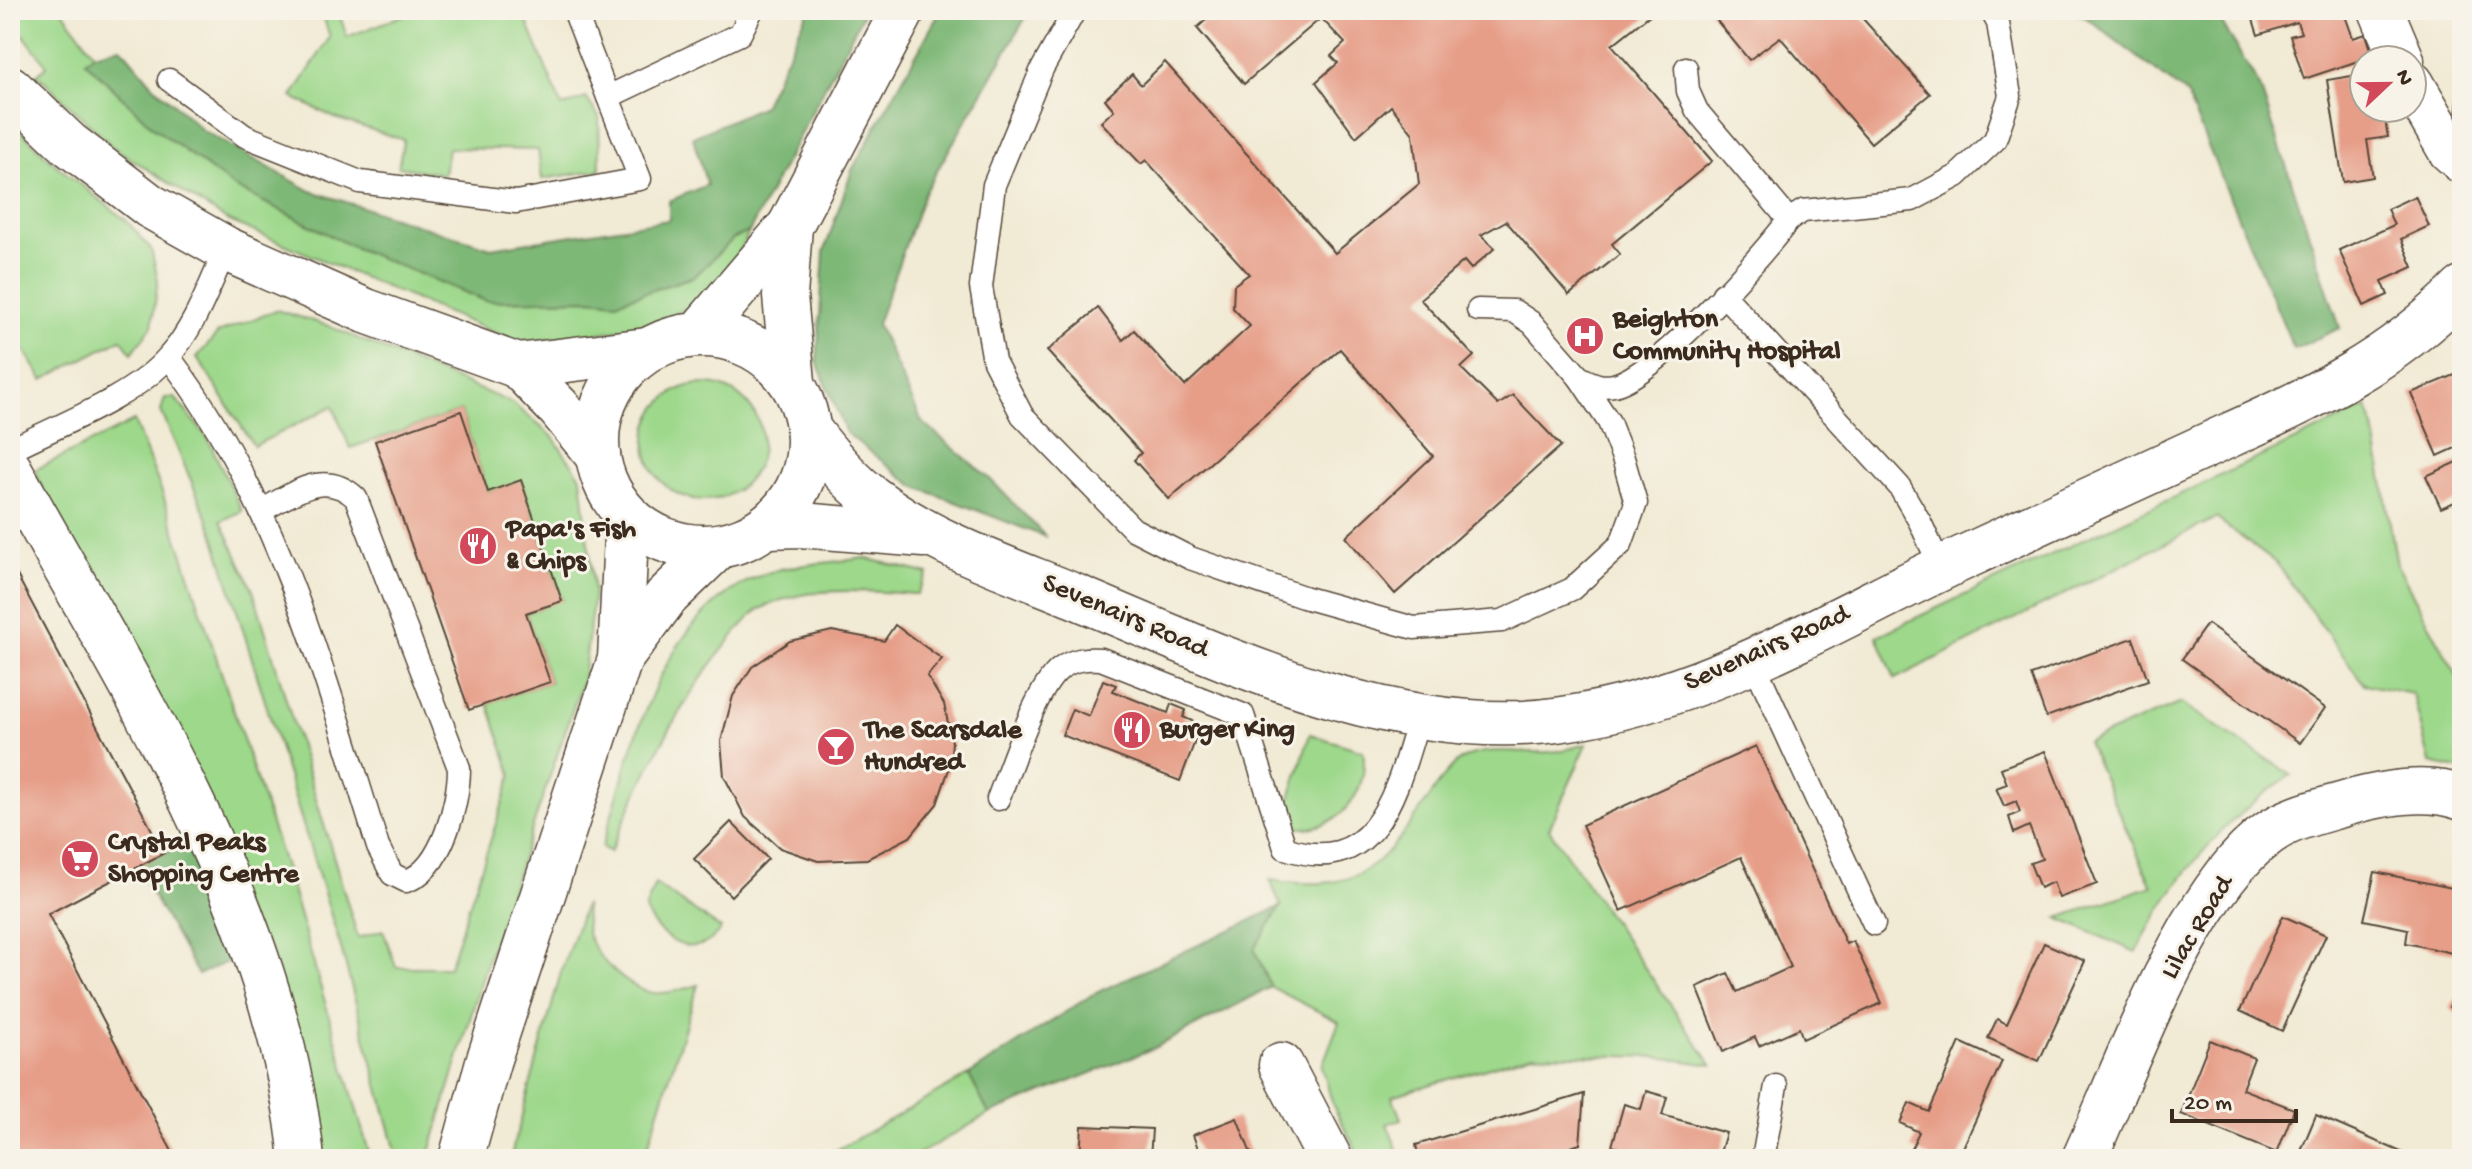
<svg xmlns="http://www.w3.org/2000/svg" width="2472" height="1169" font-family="'Gochi Hand',sans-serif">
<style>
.green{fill:#9dd88b;stroke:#6c8154;stroke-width:2}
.forest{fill:#7eb877;stroke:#5c714a;stroke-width:2}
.building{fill:#e69e88}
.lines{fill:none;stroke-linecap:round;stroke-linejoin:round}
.lane-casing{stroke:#564739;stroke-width:25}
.street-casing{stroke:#564739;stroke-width:47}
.secondary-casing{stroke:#564739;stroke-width:47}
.lane{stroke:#fff;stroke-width:22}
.street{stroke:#fff;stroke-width:44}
.secondary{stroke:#fff;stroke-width:44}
.labels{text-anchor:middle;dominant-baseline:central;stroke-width:6;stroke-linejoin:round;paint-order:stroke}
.poi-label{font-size:28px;font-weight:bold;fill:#3b2a1e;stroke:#f7f3e8;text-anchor:start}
.street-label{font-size:28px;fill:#3b2a1e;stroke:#f7f3e8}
</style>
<rect width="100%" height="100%" fill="#f7f3e8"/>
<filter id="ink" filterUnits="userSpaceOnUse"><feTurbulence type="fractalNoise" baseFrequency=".0125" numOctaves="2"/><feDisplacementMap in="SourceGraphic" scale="16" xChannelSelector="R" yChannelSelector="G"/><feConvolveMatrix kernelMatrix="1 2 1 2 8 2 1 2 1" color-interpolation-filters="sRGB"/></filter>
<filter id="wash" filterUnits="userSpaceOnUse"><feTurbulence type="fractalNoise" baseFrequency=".006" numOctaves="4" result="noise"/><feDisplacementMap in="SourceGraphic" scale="32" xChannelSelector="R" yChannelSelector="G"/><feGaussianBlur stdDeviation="1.8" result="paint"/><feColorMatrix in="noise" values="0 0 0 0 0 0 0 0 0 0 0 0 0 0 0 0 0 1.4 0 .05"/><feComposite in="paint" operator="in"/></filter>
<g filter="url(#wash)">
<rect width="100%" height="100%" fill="#f1ead4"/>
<g class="green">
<path d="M10,10H62L94,54L86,62L153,127L234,187L353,247L486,301L591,299L616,302L695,276L734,238L749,232C715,307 676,321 600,333C569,338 541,342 509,339L227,220L113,147L37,74L47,66L10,17Z"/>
<path d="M321,10H338L347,37L417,10H522L562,107L586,98L599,117L600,170L542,179L538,150L448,148L444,174L398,167L404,140L335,118L292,97L330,37Z"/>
<path d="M10,121L57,166L127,221L151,249L158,280L152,326L132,353L121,339L43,380L15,336L10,338Z"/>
<path d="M276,310L326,325L512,403L552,436L581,477L594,592L583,679L489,955L428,1159H398L341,948L212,529L161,411L165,398H175L207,437L242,511L221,521L253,590L358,938L383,930L396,967H449L512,775L488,703L550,682L526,613L562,600L521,481L488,492L461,411L350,448L333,406L254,446L197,357L218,333Z"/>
<circle cx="704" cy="442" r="58"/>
<path d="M2367,407L2374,428L2397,565L2462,685V770L2430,763L2413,694L2364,684L2277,564L2216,518L1895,679L1877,636Z"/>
<path d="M134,421L162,492L288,876L371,1159H315L35,470Z"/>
<path d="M865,558L928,574L917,594C865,591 809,584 760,609C748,616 736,633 727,644C676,706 642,780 610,852L602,847C634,746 660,599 781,569C808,563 837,562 865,558Z"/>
<path d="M2181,703L2291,775C2223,819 2173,880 2136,952L2058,918L2152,886L2087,742Z"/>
<path d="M1310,734L1363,751C1371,797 1329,842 1282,824Z"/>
<path d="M1587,744L1549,829L1712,1065L1658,1057L1533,1054L1392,1096L1401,1119L1387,1124L1401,1159H1361L1333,1106L1322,1066L1339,1022L1271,987L1254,949L1281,906L1270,880C1361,893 1379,869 1429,798C1438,785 1451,764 1466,757C1491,746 1525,754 1551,752C1563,751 1576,747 1587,744Z"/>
<path d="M655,884L721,929C696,964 659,940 645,910Z"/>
<path d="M585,904C586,914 585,927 588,936C597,959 629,990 654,993C668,994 684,989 698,985L644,1159H510L561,972Z"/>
<path d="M969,1075L989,1114L910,1159H821Z"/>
</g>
<g class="forest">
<path d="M809,10H865L749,232L734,238L695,276L616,302L591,299L486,301L353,247L234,187L153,127L85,61L94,54L121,47L152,84L202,130L311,191L491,248L669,220V201L707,185L693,137L763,106Z"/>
<path d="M941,10H1030L924,193L877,324L922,422L988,477L1046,537L914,486L846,433L817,362L824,252L852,170Z"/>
<path d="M2061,10H2214L2260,87L2340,328L2294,349L2186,94L2084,16Z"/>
<path d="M196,843L245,954L198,975L136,866L164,853Z"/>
<path d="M1281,906L1254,949L1271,987L1154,1048L989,1114L969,1075L1092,995Z"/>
</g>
<g id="blocks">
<g class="building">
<path d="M1217,10H1656L1612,45L1712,161L1612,244L1620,254L1569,295L1506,221L1481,235L1495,248L1471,269L1464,261L1420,299L1474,356L1461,368L1498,405L1513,395L1561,446L1395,594L1346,537L1433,456L1340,349L1169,499L1134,460L1141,453L1047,351L1098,308L1123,340L1134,330L1185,386L1250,326L1233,308L1234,285L1249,274L1146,160L1141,164L1101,122L1114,110L1105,99L1132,74L1141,85L1165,62L1335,253L1419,184L1413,134L1391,106L1356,137L1316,82L1338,63L1331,56L1345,43L1321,18L1244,84L1197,28Z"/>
<path d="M1708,10H1855L1930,94L1871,143L1780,37L1749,60Z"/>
<path d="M2250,10H2343L2353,38L2366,34L2373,56L2304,79L2290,36L2301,33L2297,22L2258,35Z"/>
<path d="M2364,74V108H2383L2388,137L2367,140L2373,177L2343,182L2327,80Z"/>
<path d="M2460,78H2462V128L2455,127Z"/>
<path d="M2415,196L2429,226L2401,239L2413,267L2382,281L2388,295L2364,306L2339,250L2394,225L2387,209Z"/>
<path d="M2462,372V445L2438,456L2411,393Z"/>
<path d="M461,411L488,492L521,480L562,601L526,613L550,682L469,710L375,441Z"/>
<path d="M2462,460V512L2457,501L2441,508L2426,476Z"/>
<path d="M10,562L164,853L48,914L176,1159H10Z"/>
<path d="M2207,624L2325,708L2300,743L2182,659Z"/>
<path d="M895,625L942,659L927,676L944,704L952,742L950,766L937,804L910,837L867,859L818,861L780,848L745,817L724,776L721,741L733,696L752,667L790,641L832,631L884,641Z"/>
<path d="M2133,638L2148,680L2046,717L2031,675Z"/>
<path d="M1103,680L1116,685L1113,691L1168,713L1171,704L1186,710L1183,717L1201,725L1180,781L1062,735L1072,709L1089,716Z"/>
<path d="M1756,746L1846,944L1853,941L1882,1003L1803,1039L1799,1028L1759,1046L1755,1037L1723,1052L1697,987L1728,973L1737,992L1791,967L1741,857L1621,911L1582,825Z"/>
<path d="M2045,751L2097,884L2059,898L2053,882L2040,888L2030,863L2042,859L2029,826L2014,833L2009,817L2020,812L2016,801L2004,806L1996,788L2007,784L2001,768Z"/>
<path d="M731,822L768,859L731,896L694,859Z"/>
<path d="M2375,872L2462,890V930L2457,954L2406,943L2408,929L2364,920Z"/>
<path d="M2283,916L2326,935L2282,1031L2240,1011Z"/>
<path d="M2044,943L2085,961L2039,1061L1988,1038L1997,1019L2007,1024Z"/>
<path d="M2462,993V1019L2449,1007Z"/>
<path d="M2210,1040L2254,1058L2242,1089L2294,1109L2277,1153L2181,1114Z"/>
<path d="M1960,1042L2002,1061L1958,1159H1934L1911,1149L1919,1132L1900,1123L1909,1103L1929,1112Z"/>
<path d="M1646,1091L1667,1097L1662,1115L1726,1133L1718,1159H1658L1612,1146L1624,1104L1641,1109Z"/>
<path d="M1584,1094L1580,1144L1534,1159H1419L1416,1145Z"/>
<path d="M2316,1115L2417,1159L2298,1158Z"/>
<path d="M1237,1118L1253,1159H1202L1193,1135Z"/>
<path d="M1082,1126L1152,1129L1150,1159H1080Z"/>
</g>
</g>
</g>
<g filter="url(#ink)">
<use href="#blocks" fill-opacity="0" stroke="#564739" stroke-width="2"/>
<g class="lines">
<g class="lane-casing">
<g id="lane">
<path d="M1075,10L1042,69L994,185L981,287L994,361L1022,415L1133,529L1190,558L1303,597L1414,628L1502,621L1572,589L1621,544L1636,503L1623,458L1609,422L1579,377L1532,323L1514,311L1478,310"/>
<path d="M1686,68L1688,91L1697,111L1789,220"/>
<path d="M169,80L245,136L360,182L516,202L640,179L574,10"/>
<path d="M608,97L740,34L752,10"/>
<path d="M1723,294L1899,486L1920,522L1941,568"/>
<path d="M169,357C280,504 324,675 378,847L392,874L406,881C442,870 459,802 459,768L356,498C324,468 293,494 261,511"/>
<path d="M1579,377C1592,383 1600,388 1614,385C1658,374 1759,258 1789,220L1803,211L1912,200L1957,176L1995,140L2010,96L1998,23L1991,10"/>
<path d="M10,450C58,425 133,398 168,357C195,328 210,284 226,249"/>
<path d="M1753,661L1874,924"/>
<path d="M998,799C1010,769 1036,687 1060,669C1073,659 1086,658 1101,659L1243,715L1285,848C1380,880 1398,784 1419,717"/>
<path d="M1763,1159L1776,1086"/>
</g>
</g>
<g class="street-casing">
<g id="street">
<path d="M2381,10L2402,60"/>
<path d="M2412,84L2450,150L2462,161"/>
<path d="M809,430C827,454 847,478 871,497C932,544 1007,568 1077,597C1223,658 1401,744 1563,719C1708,698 1832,619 1963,558C2041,522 2119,486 2197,450C2299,403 2381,371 2462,289"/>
<path d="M10,470C130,688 276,905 302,1159"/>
<path d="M768,526L800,525L924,535"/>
<path d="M1281,1065L1330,1159"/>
<path d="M2084,1159C2126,1068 2188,890 2269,833C2291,817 2322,811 2348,803C2383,793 2427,785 2462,798"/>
</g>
</g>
<g class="secondary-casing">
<g id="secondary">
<path d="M10,88L69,144L150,206L226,249L366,311L518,366L647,350"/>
<path d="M790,226L785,296L793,382"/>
<path d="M698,334L790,226L903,10"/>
<circle cx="703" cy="441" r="106"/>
<path d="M518,366L559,408L598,456"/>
<path d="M620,659L666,597L718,547"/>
<path d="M461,1159L488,1062L620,659L627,516"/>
</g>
</g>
<use href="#lane" class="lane"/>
<use href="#street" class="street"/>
<use href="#secondary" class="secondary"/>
</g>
</g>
<defs>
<g id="hospital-disc" transform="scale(2)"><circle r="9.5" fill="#d1495b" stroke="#f7f3e8"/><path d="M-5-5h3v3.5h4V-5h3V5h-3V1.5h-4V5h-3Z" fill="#fff"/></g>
<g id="restaurant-disc" transform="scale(2)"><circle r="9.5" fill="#d1495b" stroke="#f7f3e8"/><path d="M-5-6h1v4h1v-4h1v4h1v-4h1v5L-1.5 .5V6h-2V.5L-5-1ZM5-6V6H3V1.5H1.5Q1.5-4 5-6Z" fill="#fff"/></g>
<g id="bar-disc" transform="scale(2)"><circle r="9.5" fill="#d1495b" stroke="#f7f3e8"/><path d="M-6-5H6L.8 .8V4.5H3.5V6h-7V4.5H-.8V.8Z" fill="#fff"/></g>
<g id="supermarket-disc" transform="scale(2)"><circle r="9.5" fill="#d1495b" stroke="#f7f3e8"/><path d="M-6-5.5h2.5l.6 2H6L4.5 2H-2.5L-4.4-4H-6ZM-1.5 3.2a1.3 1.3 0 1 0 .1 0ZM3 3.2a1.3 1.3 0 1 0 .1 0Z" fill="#fff"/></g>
</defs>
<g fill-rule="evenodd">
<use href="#hospital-disc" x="1585" y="336"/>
<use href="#restaurant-disc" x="478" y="546"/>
<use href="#restaurant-disc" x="1132" y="730"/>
<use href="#bar-disc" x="836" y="747"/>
<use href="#supermarket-disc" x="80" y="859"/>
</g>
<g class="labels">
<g class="poi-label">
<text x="1613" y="320">Beighton<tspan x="1613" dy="32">Community Hospital</tspan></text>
<text x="506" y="530">Papa's Fish<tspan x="506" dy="32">&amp; Chips</tspan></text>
<text x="1160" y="730">Burger King</text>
<text x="864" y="731">The Scarsdale<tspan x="864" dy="32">Hundred</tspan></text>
<text x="108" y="843">Crystal Peaks<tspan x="108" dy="32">Shopping Centre</tspan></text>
</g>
<g class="street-label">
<text transform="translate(1125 617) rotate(23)">Sevenairs Road</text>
<text transform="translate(1767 649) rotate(-24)">Sevenairs Road</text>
<text transform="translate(2198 928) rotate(-59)">Lilac Road</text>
</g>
</g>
<rect width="2472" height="1169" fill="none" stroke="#f7f3e8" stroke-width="40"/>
<g transform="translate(2388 84) rotate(68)"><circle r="38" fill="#f7f3e8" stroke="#aca397" stroke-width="2"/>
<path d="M0-6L14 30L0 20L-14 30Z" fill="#d1495b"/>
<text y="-12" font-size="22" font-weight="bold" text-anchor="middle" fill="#3b2a1e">N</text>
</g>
<path d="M2172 1109v12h124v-12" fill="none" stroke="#3b2a1e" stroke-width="4"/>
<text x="2184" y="1109" font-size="24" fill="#3b2a1e" stroke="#f7f3e8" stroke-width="6" paint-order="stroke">20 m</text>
</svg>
